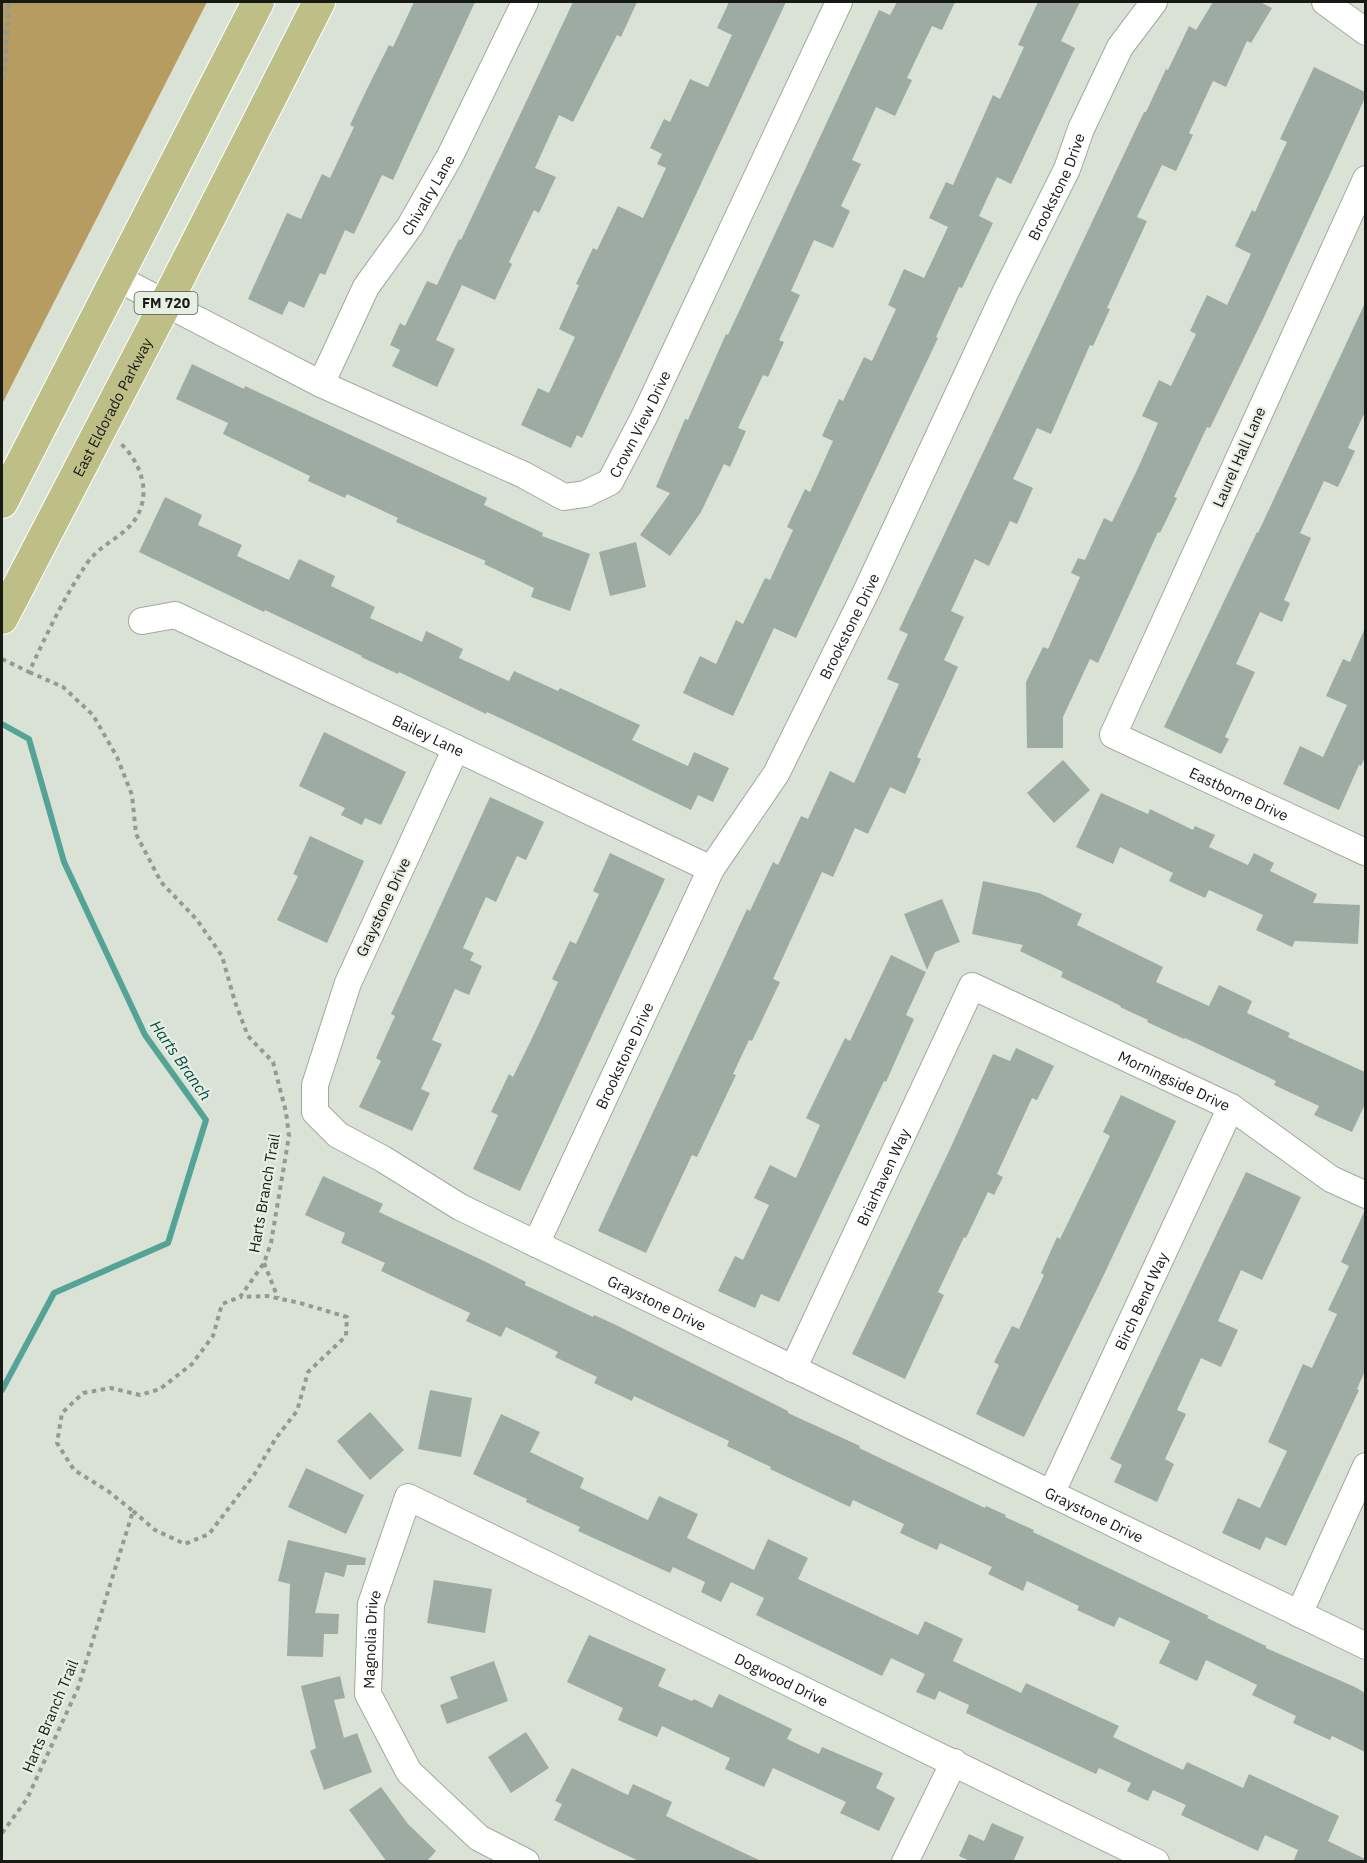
<svg xmlns="http://www.w3.org/2000/svg" width="1367" height="1863" font-family="'IBM Plex Sans',sans-serif">
<style>
.forest{fill:#b69c61}
.lines{fill:none;stroke-linecap:round;stroke-linejoin:round}
.stream{stroke:#53a496;stroke-width:6}
.building{fill:#9eaba3}
.minor-casing{stroke:#a2a99e;stroke-width:28}
.major-casing{stroke:#fff;stroke-width:34}
.path{stroke:#949a90;stroke-width:4;stroke-dasharray:4.5 4.5;stroke-linecap:butt}
.minor{stroke:#fff;stroke-width:26}
.major{stroke:#bebf86;stroke-width:32}
.labels{text-anchor:middle;dominant-baseline:central;stroke-width:4.5;stroke-linejoin:round;paint-order:stroke}
.shield{fill:#e7efe3;stroke:#555952;stroke-width:1.5}
.shield-label{font-size:14px;font-weight:bold;fill:#161914}
.street-label{font-size:15px;fill:#161914;stroke:#e7efe3}
.water-label{font-size:16px;font-style:italic;fill:#004c42;stroke:#e7efe3}
</style>
<rect width="100%" height="100%" fill="#dae2d6"/>
<path class="forest" d="M2,2H207L2,404Z"/>
<g class="lines">
<path class="stream" d="M2,724L29,739L64,862L145,1035L206,1120L168,1243L54,1293L2,1390"/>
</g>
<g class="building">
<path d="M414,2H475L393,180L382,175L354,234L345,230L325,275L320,273L304,308L289,301L282,315L248,299L287,213L301,219L322,174L330,178L354,127L350,125L367,89L389,45L393,47Z"/>
<path d="M573,2H637L621,37L617,35L573,122L559,115L535,168L556,177L539,213L534,210L509,262L512,264L495,300L462,285L436,340L455,349L437,387L392,366L400,350L390,345L400,323L405,326L427,281L437,285L459,239L461,240Z"/>
<path d="M729,2H786L582,438L577,435L571,448L521,425L538,388L549,393L575,337L559,329L579,285L576,284L593,248L597,250L618,206L643,218L666,168L657,164L662,154L650,148L664,119L670,122L690,79L708,87L732,35L717,28Z"/>
<path d="M897,2H955L942,30L932,26L907,78L912,80L895,116L876,107L852,160L861,164L841,206L850,211L833,248L814,240L791,291L800,295L779,340L784,342L768,377L763,375L738,428L746,431L730,467L724,464L701,512L670,556L640,535L670,493L656,487L685,419L688,420L726,334L728,335L879,10L890,15Z"/>
<path d="M1038,2H1080L1061,41L1075,48L1011,184L997,177L979,216L993,223L962,288L959,287L936,337L938,338L796,638L774,628L733,716L683,693L700,656L716,664L736,620L743,624L765,578L770,580L793,530L787,527L805,489L810,492L833,441L822,436L839,399L843,401L864,357L872,361L896,309L888,305L904,269L924,278L948,227L929,218L946,182L953,185L993,95L1000,99L1024,47L1018,45Z"/>
<path d="M1213,2H1260L1272,8L1251,43L1247,41L1226,87L1213,81L1189,133L1193,135L1176,171L1162,165L1137,217L1147,221L1107,308L1110,309L1093,346L1090,345L1051,434L1037,428L1013,479L1033,488L1017,524L1010,521L989,566L975,559L951,611L964,617L944,660L958,667L917,757L921,759L905,794L890,787L868,834L855,828L833,877L822,872L773,979L780,982L752,1041L749,1040L733,1074L736,1075L697,1157L692,1155L646,1253L598,1231L747,909L750,911L773,862L778,865L801,816L808,819L830,771L854,783L899,684L887,679L908,634L899,630L1144,112H1146L1166,69L1168,70L1189,26L1196,30Z"/>
<path d="M1314,67L1365,92V98L1265,315L1210,428L1207,427L1174,497L1177,498L1160,533L1158,532L1098,663L1090,659L1063,717V748H1027L1026,682L1043,647L1048,649L1080,577L1071,573L1078,558L1085,560L1104,518L1112,522L1138,468L1158,423L1142,416L1159,380L1171,386L1196,334L1190,331L1207,295L1227,305L1251,254L1235,246L1252,210L1255,212L1279,159L1287,142L1280,139Z"/>
<path d="M1365,303V412L1348,448L1355,451L1338,487L1324,481L1300,533L1311,538L1284,600L1290,603L1282,622L1260,612L1236,664L1255,672L1225,737L1229,739L1221,754L1164,727L1257,532L1258,533Z"/>
<path d="M192,364L244,389L245,386L487,498L484,505L543,533L542,536L590,554L570,611L531,597L534,588L484,564L486,561L396,522L398,518L347,494L345,498L308,481L310,476L223,434L228,423L176,399Z"/>
<path d="M165,497L202,515L198,525L242,545L237,556L289,580L299,559L335,576L331,586L375,607L370,618L422,642L426,631L463,649L459,658L509,681L514,671L558,691L560,688L640,725L632,740L688,766L694,752L729,768L713,802L698,795L691,810L553,743L487,712L486,714L399,672L398,674L361,657L362,656L265,610L264,612L139,552Z"/>
<path d="M636,542L646,587L610,596L599,552Z"/>
<path d="M1365,628V757L1361,766L1359,765L1339,810L1283,784L1300,746L1323,757L1347,705L1326,696L1343,659L1350,662Z"/>
<path d="M324,732L406,772L381,825L365,818L362,825L341,815L345,808L299,786Z"/>
<path d="M1063,760L1090,790L1054,823L1027,793Z"/>
<path d="M1101,793L1148,814L1150,809L1193,830L1195,826L1215,835L1209,847L1248,865L1254,853L1274,863L1270,871L1317,894L1313,903L1360,905L1358,944L1295,941L1292,947L1256,930L1263,915L1209,890L1205,898L1169,881L1173,873L1120,847L1113,864L1076,847Z"/>
<path d="M490,797L544,822L526,860L517,856L496,902L486,897L463,948L474,953L470,960L482,966L469,995L455,989L432,1040L442,1044L421,1089L430,1093L412,1131L359,1107L381,1061L376,1058L395,1016L391,1014Z"/>
<path d="M310,836L364,861L327,943L277,920L298,876L293,874Z"/>
<path d="M610,853L665,879L520,1191L473,1169L498,1115L491,1112L509,1074L513,1077L535,1032L558,982L552,979L570,941L576,944L599,894L593,891Z"/>
<path d="M983,881L1039,893L1082,914L1077,925L1163,967L1156,982L1209,1006L1219,985L1252,1001L1247,1013L1290,1033L1288,1037L1365,1072V1104L1352,1132L1314,1115L1319,1106L1274,1085L1276,1081L1185,1038L1184,1039L1147,1022L1148,1020L1120,1007L1121,1006L1061,977L1063,972L1020,951L1023,945L972,934Z"/>
<path d="M942,899L960,942L935,952L927,970L904,914Z"/>
<path d="M891,955L926,972L906,1015L914,1019L886,1082L884,1081L779,1302L761,1294L755,1308L718,1291L735,1256L743,1260L769,1205L754,1198L770,1165L796,1178L820,1125L806,1118L845,1038L850,1041Z"/>
<path d="M1016,1048L1054,1066L1037,1100L1032,1098L997,1174L1003,1177L994,1195L988,1192L966,1238L964,1237L938,1292L944,1295L905,1379L852,1354L950,1149L993,1054L1010,1061Z"/>
<path d="M1121,1095L1176,1121L1100,1283L1024,1437L976,1414L999,1365L994,1362L1012,1326L1019,1329L1044,1275L1041,1273L1057,1237L1060,1239L1110,1136L1103,1132Z"/>
<path d="M1246,1172L1301,1197L1262,1280L1241,1270L1218,1321L1238,1330L1221,1367L1201,1358L1177,1410L1186,1414L1165,1459L1174,1464L1157,1502L1114,1482L1122,1465L1110,1459Z"/>
<path d="M323,1176L383,1204L379,1212L484,1261L526,1282L525,1285L593,1317L594,1315L614,1324L788,1411V1413L860,1446L859,1448L985,1508L986,1506L1006,1515L1005,1517L1034,1530L1033,1532L1209,1616L1207,1618L1266,1646V1648L1355,1687L1365,1693V1752L1332,1736L1330,1740L1293,1723L1296,1716L1252,1695L1257,1685L1206,1660L1197,1681L1159,1663L1170,1641L1119,1617L1114,1627L1077,1610L1079,1606L1027,1581L1023,1591L988,1574L992,1567L940,1543L937,1550L900,1533L904,1524L853,1500L850,1507L770,1469L771,1467L727,1446L729,1441L634,1396L632,1401L594,1383L597,1377L555,1357L558,1352L506,1327L501,1337L466,1321L470,1313L381,1271L385,1263L341,1243L345,1233L305,1215Z"/>
<path d="M1365,1210V1371L1357,1389L1359,1390L1286,1546L1266,1537L1260,1550L1222,1533L1238,1498L1260,1508L1287,1451L1268,1442L1303,1364L1312,1368L1337,1314L1328,1310L1349,1266L1341,1262Z"/>
<path d="M430,1390L472,1398L461,1457L418,1449Z"/>
<path d="M370,1412L404,1450L370,1480L337,1441Z"/>
<path d="M501,1414L540,1432L530,1452L584,1478L580,1488L648,1520L659,1496L698,1514L687,1538L754,1570L768,1539L808,1558L798,1579L918,1635L925,1621L963,1639L953,1661L1021,1693L1026,1683L1119,1726L1113,1737L1183,1770L1187,1762L1243,1788L1249,1774L1339,1816L1328,1841L1365,1859V1862H1293L1298,1850L1265,1835L1258,1851L1181,1815L1186,1805L1153,1790L1148,1801L1127,1791L1131,1783L1099,1768L1096,1774L966,1713L969,1705L939,1691L935,1700L916,1692L925,1674L891,1658L882,1676L756,1615L764,1598L731,1582L721,1602L701,1592L705,1582L673,1567L670,1573L578,1531L580,1527L526,1502L527,1499L473,1474Z"/>
<path d="M306,1468L364,1495L346,1534L288,1507Z"/>
<path d="M288,1540L366,1558L365,1565H347L344,1577L325,1572L315,1613L339,1614L338,1634H324L323,1657L287,1656L290,1584L278,1581Z"/>
<path d="M434,1580L492,1589L485,1633L427,1623Z"/>
<path d="M589,1635L666,1669L658,1686L692,1701L694,1699L712,1708L719,1694L792,1729L787,1739L819,1754L822,1747L883,1773L876,1788L895,1798L879,1831L840,1813L846,1802L773,1768L764,1787L725,1769L730,1758L662,1726L657,1737L618,1720L623,1708L567,1682Z"/>
<path d="M494,1661L508,1701L447,1724L440,1705L458,1698L450,1677Z"/>
<path d="M340,1676L345,1698L334,1700L344,1738L357,1733L372,1772L324,1790L310,1751L316,1748L301,1686Z"/>
<path d="M526,1732L549,1768L511,1793L488,1757Z"/>
<path d="M572,1768L628,1795L633,1784L672,1802L666,1816L763,1862H641L605,1845L554,1820L562,1804L555,1801Z"/>
<path d="M381,1787L408,1824L436,1851L426,1862H387L349,1810Z"/>
<path d="M992,1823L1024,1837L1013,1862H972L959,1856L969,1834L984,1841Z"/>
</g>
<g class="lines">
<g class="minor-casing">
<g id="minor">
<path d="M1325,2L1366,32"/>
<path id="s1" d="M1366,179L1113,735L1365,852L1366,850"/>
<path id="s2" d="M117,278L321,384L524,475L564,497L585,494L610,482L645,415L839,2"/>
<path id="s3" d="M321,384L366,287L410,226L450,156L525,2"/>
<path id="s4" d="M142,621L175,615L711,869"/>
<path id="s5" d="M456,748L348,983L315,1085V1112L338,1135L383,1159L460,1207L1366,1646"/>
<path id="s6" d="M536,1244L711,869L776,774L866,592L1006,291L1067,169L1081,129L1120,47L1154,2"/>
<path id="s7" d="M793,1369L972,986L1231,1107L1331,1179L1366,1195"/>
<path id="s8" d="M1051,1494L1231,1107"/>
<path d="M1299,1614L1366,1466"/>
<path id="s9" d="M526,1862L479,1838L409,1772L368,1694L371,1604L408,1497L1156,1862"/>
<path d="M905,1862L954,1762"/>
</g>
</g>
<g class="major-casing">
<g id="major">
<path d="M2,502L258,2"/>
<path id="s10" d="M2,618L166,303L319,2"/>
</g>
</g>
<g class="path">
<path d="M2,32H8"/>
<path d="M2,80L5,69L9,2"/>
<path d="M2,659L29,672C45,638 61,603 82,571C85,566 89,560 93,556C105,543 124,535 134,521C153,495 141,462 120,443"/>
<path d="M264,1263L278,1298"/>
<path d="M133,1511L155,1530L185,1544L209,1534L254,1475L276,1438L297,1411L308,1372L346,1336L347,1317L300,1303L267,1296L240,1297"/>
<path d="M2,1833L27,1799L78,1688L133,1511L108,1491L74,1470L57,1443L62,1413L83,1393L111,1388L140,1395L160,1389L192,1364L213,1336L222,1304L240,1297L264,1263L271,1243L289,1136L286,1112L273,1062L248,1036L235,1002L222,956L197,920L161,882L136,834L132,795L117,757L93,715L63,687L29,672"/>
</g>
<use href="#minor" class="minor"/>
<use href="#major" class="major"/>
</g>
<g class="labels">
<rect class="shield" x="134.5" y="292" width="63" height="22" rx="4.5"/>
<g class="shield-label">
<text x="166" y="303">FM 720</text>
</g>
<g class="street-label">
<text stroke="none"><textPath href="#s6" startOffset="1180">Brookstone Drive</textPath></text>
<text stroke="none"><textPath href="#s3" startOffset="218">Chivalry Lane</textPath></text>
<text stroke="none"><textPath href="#s10" startOffset="238">East Eldorado Parkway</textPath></text>
<text stroke="none"><textPath href="#s2" startOffset="612">Crown View Drive</textPath></text>
<text transform="translate(1239 457) rotate(-66)">Laurel Hall Lane</text>
<text stroke="none"><textPath href="#s6" startOffset="694">Brookstone Drive</textPath></text>
<text stroke="none"><textPath href="#s4" startOffset="314">Bailey Lane</textPath></text>
<text stroke="none"><textPath href="#s1" startOffset="750">Eastborne Drive</textPath></text>
<text transform="translate(383 907) rotate(-65)">Graystone Drive</text>
<text stroke="none"><textPath href="#s6" startOffset="208">Brookstone Drive</textPath></text>
<text stroke="none"><textPath href="#s7" startOffset="646">Morningside Drive</textPath></text>
<text stroke="none"><textPath href="#s7" startOffset="212">Briarhaven Way</textPath></text>
<text transform="translate(264 1193) rotate(-80)">Harts Branch Trail</text>
<text stroke="none"><textPath href="#s8" startOffset="213">Birch Bend Way</textPath></text>
<text stroke="none"><textPath href="#s5" startOffset="786">Graystone Drive</textPath></text>
<text stroke="none"><textPath href="#s5" startOffset="1272">Graystone Drive</textPath></text>
<text stroke="none"><textPath href="#s9" startOffset="292">Magnolia Drive</textPath></text>
<text stroke="none"><textPath href="#s9" startOffset="856">Dogwood Drive</textPath></text>
<text transform="translate(50 1716) rotate(-67)">Harts Branch Trail</text>
</g>
<g class="water-label">
<text transform="translate(181 1060) rotate(55)">Harts Branch</text>
</g>
</g>
<rect width="1367" height="1863" fill="none" stroke="#161914" stroke-width="6"/>
</svg>
